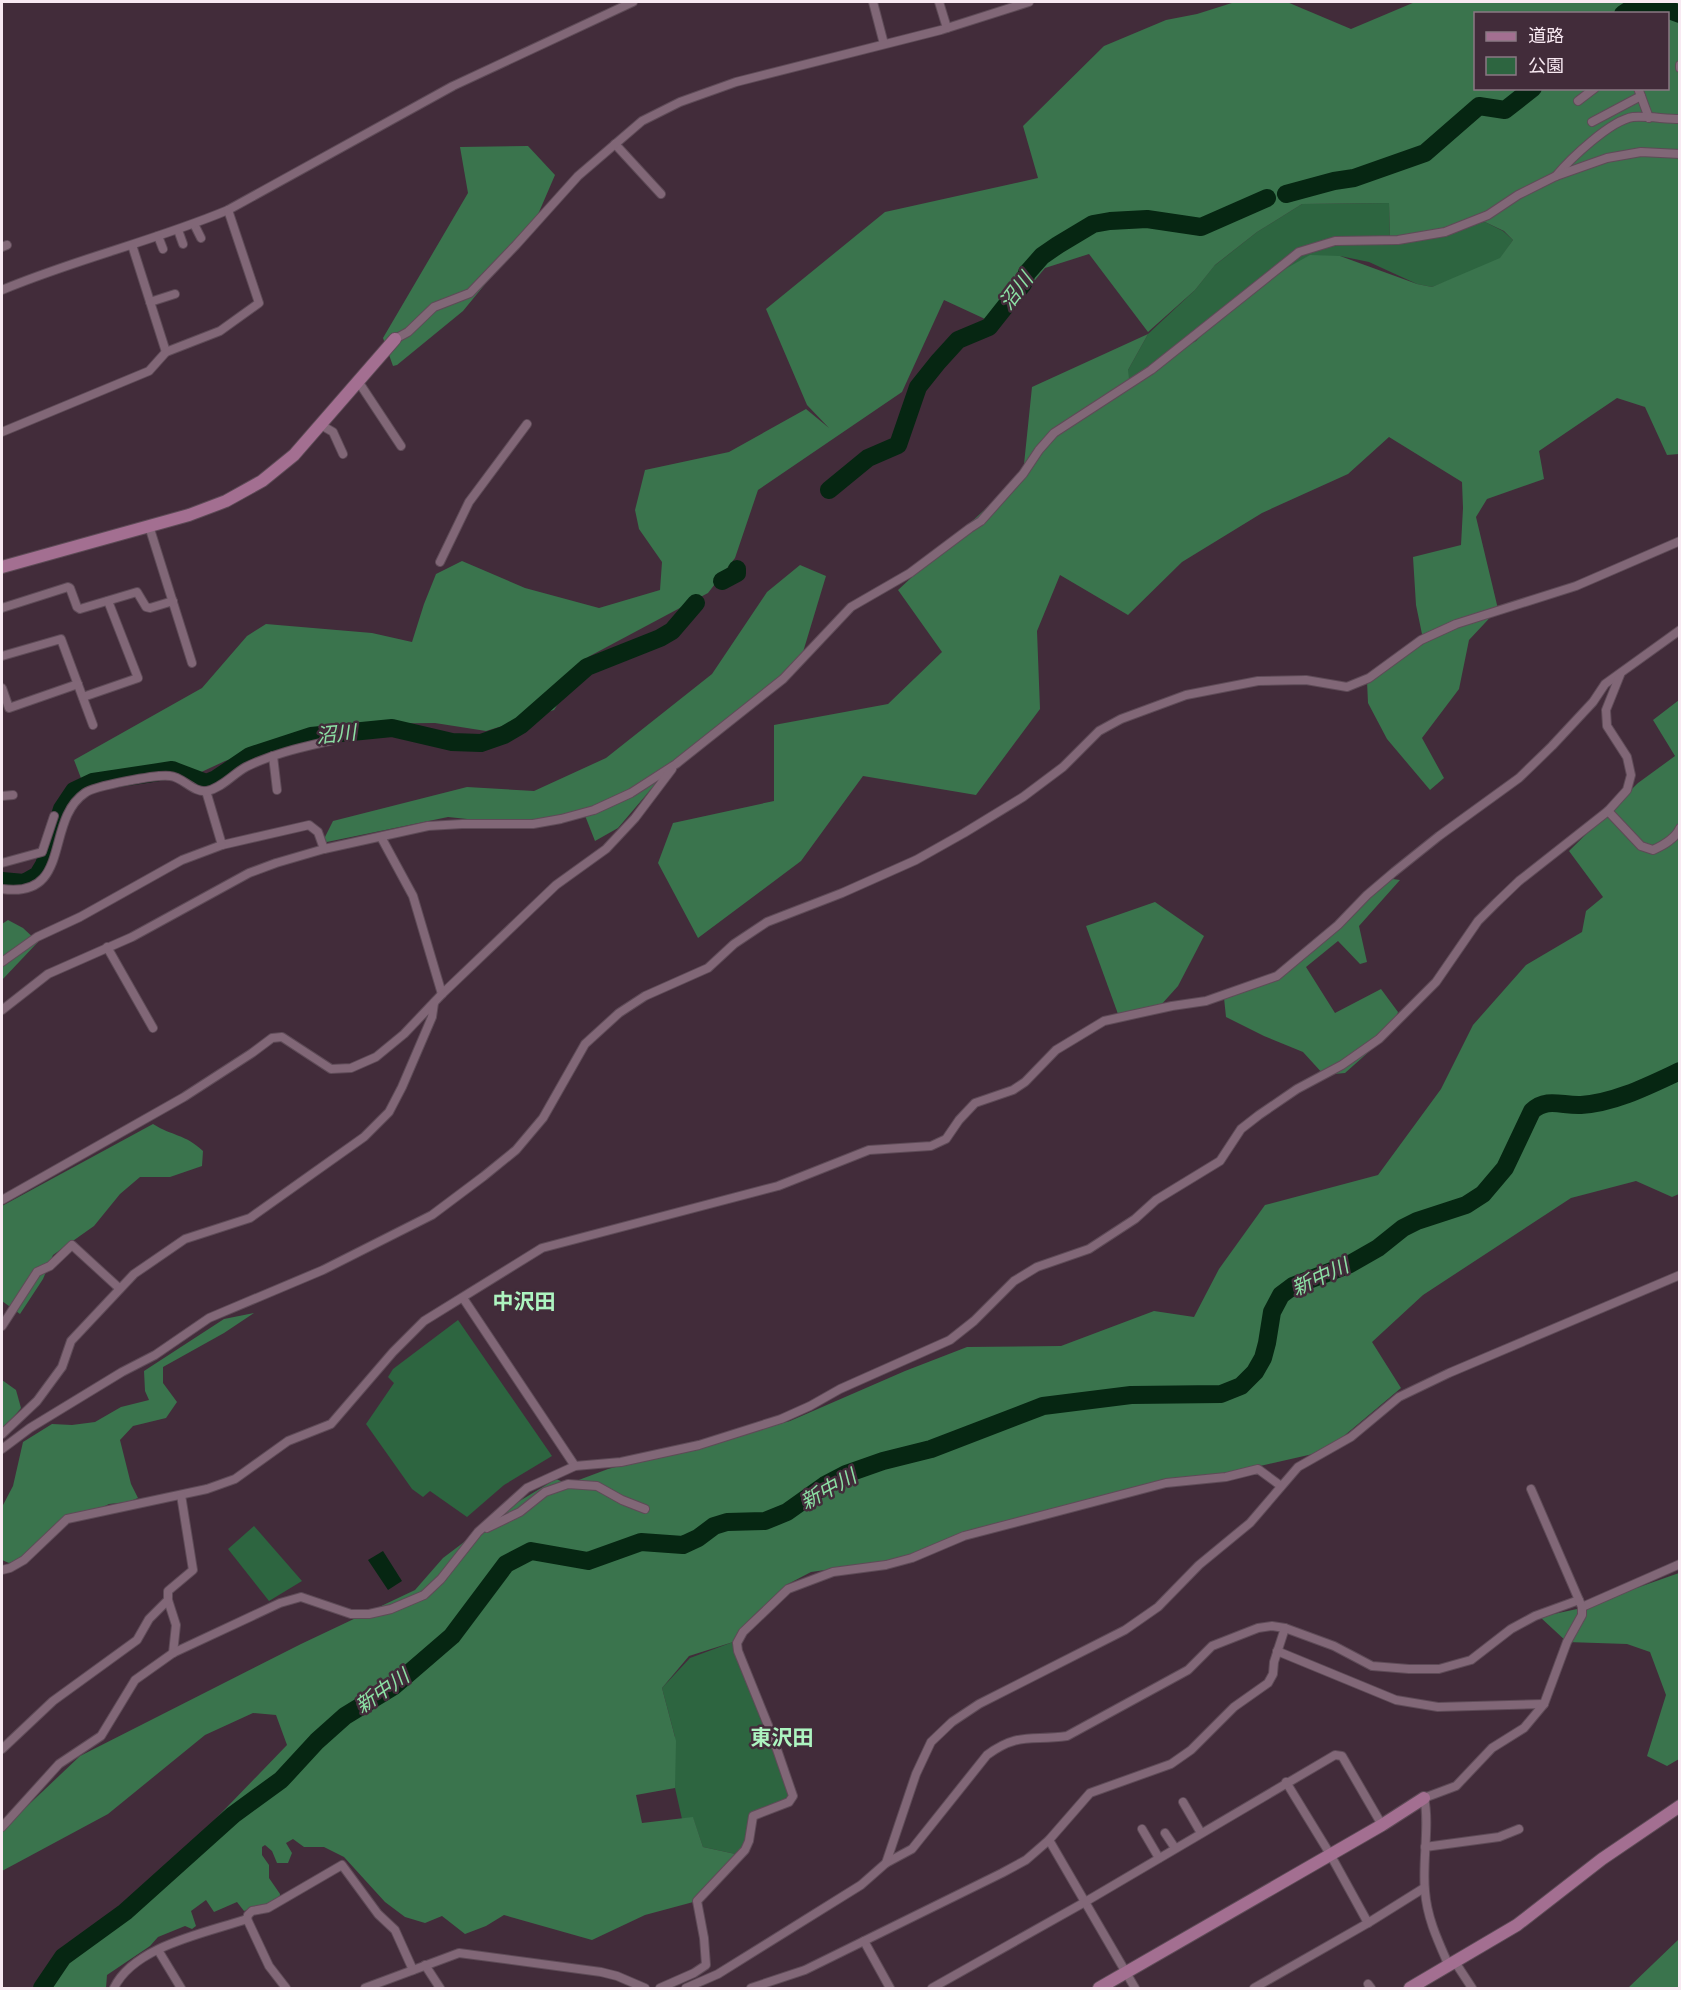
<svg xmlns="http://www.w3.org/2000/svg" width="1681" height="1990" font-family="'Roboto Condensed','Noto Sans JP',sans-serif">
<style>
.green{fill:#2d6540}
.forest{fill:#3a744d;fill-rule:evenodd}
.water{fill:#062612}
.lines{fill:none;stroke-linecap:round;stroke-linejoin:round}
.river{stroke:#062612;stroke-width:18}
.street-casing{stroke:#5e4b57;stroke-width:10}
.secondary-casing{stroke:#5e4b57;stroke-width:14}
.street{stroke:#816777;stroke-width:8}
.secondary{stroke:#a36f91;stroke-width:12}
.labels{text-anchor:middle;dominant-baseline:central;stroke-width:5;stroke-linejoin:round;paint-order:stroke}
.water-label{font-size:20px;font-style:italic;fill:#8ce1a5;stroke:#422c3a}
.quarter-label{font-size:21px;font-weight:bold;fill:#adf4c0;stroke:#422c3a}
</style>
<rect width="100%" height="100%" fill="#422c3a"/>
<g class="green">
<path d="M1389,203L1390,240L1485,222L1503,231L1513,240L1498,262L1432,287L1417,284L1369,262L1340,256L1181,349L1146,376L1128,379V370L1148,334L1195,290L1214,266L1257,232L1302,204Z"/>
<path d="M458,1320L552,1456L504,1485L467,1517L430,1491L423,1497L412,1489L366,1424L394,1383L388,1377L393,1369Z"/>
<path d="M254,1526L302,1581L269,1601L228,1549Z"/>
<path d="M733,1642L742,1661L793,1796L755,1818L740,1855L703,1847L693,1818L682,1819L675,1788V1737L662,1688L690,1658Z"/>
</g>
<g class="forest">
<path d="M1235,2H1287L1351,29L1415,2H1679V454L1667,455L1645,407L1617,398L1539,451L1544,479L1487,499L1476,517L1498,609L1469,640L1459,689L1422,738L1444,778L1430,790L1387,739L1368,703L1367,681L1423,639L1416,605L1413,557L1461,545L1463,508L1462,482L1389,437L1348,474L1262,513L1182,562L1128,615L1060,575L1037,631L1040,709L976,795L863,776L801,861L698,938L658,863L673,823L774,801V725L888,704L942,652L898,590L1023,474L1032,387L1148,334L1128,370L1129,379L1146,376L1181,349L1196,341L1239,295L1310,255L1340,256L1417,284L1432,287L1500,258L1513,240L1504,231L1485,222L1390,240L1389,203L1302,204L1257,232L1215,265L1195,290L1148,332L1089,254L1045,268L998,325L944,300L902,392L758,490L735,558L708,593L588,657L554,710L486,731L435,723L337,724L225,761L197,774L122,769L84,786L74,760L202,688L247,636L266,624L372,633L412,642L424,604L436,574L462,561L525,588L599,608L660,590L662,562L639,529L635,510L645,470L729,452L806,409L829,428L807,405L766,309L885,212L1038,178L1023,126L1104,46L1166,20L1197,14ZM1476,14H1668V88H1476Z"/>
<path d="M528,146L555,175L533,226L463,311L397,365L393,366L383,338L468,193L460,147Z"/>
<path d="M800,565L826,576L800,662L669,768L618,828L595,841L584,813L542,827L448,817L322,843L333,821L467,787L534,791L606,758L712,674L767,592Z"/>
<path d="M1679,700V1194L1672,1197L1636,1181L1571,1198L1423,1295L1372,1342L1401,1388L1326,1451L1238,1471L1134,1492L970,1534L912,1558L811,1572L788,1584L753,1616L733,1642L689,1656L662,1688L676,1741L675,1788L636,1795L642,1823L693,1817L703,1847L740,1855L697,1901L645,1915L592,1940L504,1915L486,1926L465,1934L442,1916L425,1923L405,1917L385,1902L344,1857L324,1847H304L293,1839L286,1843L292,1853L288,1863H277L272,1851L265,1845L262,1847V1855L269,1865V1878L280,1894L279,1904L252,1908L244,1911L237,1902L214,1912L206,1900L191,1911L196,1926L192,1929L185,1926L158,1937L150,1946L107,1975L106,1988H52L53,1975L59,1957L81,1936L170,1866L287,1745L276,1715L253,1713L205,1735L108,1814L2,1871V1830L80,1756L301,1644L415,1590L443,1558L513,1505L556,1479L568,1484L608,1469L790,1421L905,1371L967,1347L1061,1346L1154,1311L1194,1317L1219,1269L1265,1205L1378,1175L1441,1089L1473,1025L1526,965L1582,932L1586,911L1603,897L1569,851L1638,783L1675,756L1653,720Z"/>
<path d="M1386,878L1400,880L1359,926L1367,962L1360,964L1338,941L1306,967L1335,1013L1381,989L1398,1012L1390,1033L1345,1073L1324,1075L1303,1052L1264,1036L1226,1017L1224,998L1277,976Z"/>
<path d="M1155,902L1204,936L1178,986L1160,1006L1118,1014L1086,926Z"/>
<path d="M8,920L23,928L38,942L2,980V924Z"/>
<path d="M153,1124C172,1136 185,1134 203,1151L202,1166L170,1177H140L120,1194L94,1226L53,1255L43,1279L20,1314L2,1301V1206Z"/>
<path d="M254,1313L224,1333L163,1367V1383L177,1402L166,1418L133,1426L120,1440L131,1484L138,1498L128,1502L109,1504L86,1515L65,1521L26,1558L9,1563L2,1560V1507L13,1486L23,1442L52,1424L72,1425L95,1422L121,1407L149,1400L145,1391L144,1371L224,1319Z"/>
<path d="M2,1380L16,1390L21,1408L2,1431Z"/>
<path d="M1679,1573V1759L1667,1766L1647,1756L1666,1695L1650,1652L1627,1644L1567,1642L1540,1617L1577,1609Z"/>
<path d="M1679,1939V1988H1628Z"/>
</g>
<path class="water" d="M383,1551L402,1581L388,1590L368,1560Z"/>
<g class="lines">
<g class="river">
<path d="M1623,14L1640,3L1658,6L1680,14"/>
<path d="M1286,194L1334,181L1354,178L1425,153L1479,106L1505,110L1533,88"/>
<path d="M829,490L868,458L898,445L918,387L938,362L958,340L989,327L1023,284L1027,273L1042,256L1058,245L1093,224L1110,221L1147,219L1201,227L1267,198"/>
<path d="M722,581L737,573V569"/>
<path d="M2,881L24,883L38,875L44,865L62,809L74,791L93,782L172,770L206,783L216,779L250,756L311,736L392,728L452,742L481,743L504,735L521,725L587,667L660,638L672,631L696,603"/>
<path d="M42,1988L63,1957L125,1912L233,1815L281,1780L317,1741L345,1716L394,1686L452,1636L506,1564L531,1551L588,1561L641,1542L683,1545L698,1538L714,1526L727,1522L765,1521L787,1512L825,1485L846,1474L883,1461L931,1449L1043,1406L1131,1395L1221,1394L1241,1386L1255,1372L1263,1358L1267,1343L1272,1312L1281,1295L1293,1286L1350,1264L1378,1248L1403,1228L1417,1221L1466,1205L1483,1194L1505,1168L1532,1111C1547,1097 1562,1106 1581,1105C1615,1103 1650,1085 1680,1071"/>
</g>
<g class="street-casing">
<g id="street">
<path d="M873,2L884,44"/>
<path d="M939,2L947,28"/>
<path d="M1680,65V68"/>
<path d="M1638,88L1649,118"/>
<path d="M1578,101L1595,88"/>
<path d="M1592,122L1641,96"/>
<path d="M615,144L661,194"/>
<path d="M1556,176C1570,159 1611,120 1633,117C1648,116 1665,119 1680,119"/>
<path d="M194,224L201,238"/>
<path d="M178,230L183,244"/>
<path d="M158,236L163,249"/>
<path d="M132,245L166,352"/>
<path d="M2,247L7,245"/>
<path d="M2,290C76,259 154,241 228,210L453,86L633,2"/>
<path d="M150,302L175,294"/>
<path d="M395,339L408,332L434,307L470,293L516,245L578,176L642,121L680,102L736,82L941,30L1029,2"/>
<path d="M358,381L401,446"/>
<path d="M321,425L333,432L343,454"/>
<path d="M2,432L149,371L166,352L220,331L259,303L228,210"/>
<path d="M149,526L192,663"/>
<path d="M440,562L469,502L527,424"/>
<path d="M2,608L68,587L70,588L77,607L80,609L137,592L146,607L150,608L173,601"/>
<path d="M2,656L61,639L93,725"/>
<path d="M2,688L9,708L78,684"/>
<path d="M83,697L138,678L108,601"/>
<path d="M273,756L277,790"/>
<path d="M206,791L222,845L309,825L318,832L324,849"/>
<path d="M2,796L13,795"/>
<path d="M1608,811L1641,846L1653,850C1664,845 1675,839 1680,828"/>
<path d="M381,837L413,896L442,994"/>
<path d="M2,863L42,852L54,816"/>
<path d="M2,889C73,899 44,821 85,793C94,786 158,774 170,776C183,777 193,793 207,791C222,788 233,774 246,767C274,753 304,747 334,740"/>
<path d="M107,947L153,1028"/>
<path d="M2,962L37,937L80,917L182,860L222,845"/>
<path d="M2,1010L48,974L132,937L249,873L276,863L324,849L428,826L462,824H533L561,819L594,810L631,793L676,764L783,679L851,607L910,573L970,528L981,521L1023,474L1039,450L1054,433L1151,370L1299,252L1335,241L1398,240L1445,232L1488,215L1518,195L1556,176L1607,158L1641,152L1680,154"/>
<path d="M2,1200L184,1097L252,1053L272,1038L282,1037L331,1069L351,1068L376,1057L404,1034L442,994L556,885L606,849L635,818L672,769"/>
<path d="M463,1298L575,1466"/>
<path d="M2,1326L37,1272L50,1266L72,1245L119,1288"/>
<path d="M2,1434L37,1401L62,1367L71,1341L134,1274L185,1239L250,1218L364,1137L389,1112L402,1087L432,1017L434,1003"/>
<path d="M2,1449L30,1428L122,1372L155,1355L209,1318L323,1270L432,1215L484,1176L516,1150L543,1118L585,1044L619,1013L645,996L708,968L734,944L767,922L842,893L916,860L964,833L1023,797L1063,767L1099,731L1121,719L1186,695L1258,681L1306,680L1347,687L1369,678L1421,640L1456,624L1576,586L1680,541"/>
<path d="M487,1528L520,1512L545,1492L568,1484L597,1486L622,1500L645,1509"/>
<path d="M2,1570L10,1568L24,1560L67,1519L207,1489L235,1479L288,1441L331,1424L393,1352L424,1321L542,1248L778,1186L869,1150L931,1146L946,1139L959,1120L975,1103L1013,1090L1025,1082L1056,1050L1104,1021L1172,1006L1206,1001L1277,976L1338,925L1367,895L1394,872L1439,836L1519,778L1552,746L1593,702L1605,684L1680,630"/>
<path d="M1582,1607L1680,1564"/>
<path d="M1277,1651L1396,1700L1438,1707L1544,1704"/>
<path d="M173,1653L176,1625L168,1600V1591L193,1570L181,1495"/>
<path d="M2,1749L53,1701L137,1640L149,1619L168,1600"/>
<path d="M1286,1782L1330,1854L1368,1923"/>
<path d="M1183,1802L1201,1833"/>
<path d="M2,1827L59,1764L101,1736L135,1680L173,1653L280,1603L301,1597L351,1614H369L391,1609L424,1595L441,1579L478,1532L527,1488L575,1466L621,1462L699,1445L781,1419L810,1406L840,1389L950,1340L974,1321L1014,1281L1037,1267L1089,1249L1135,1219L1156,1200L1220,1161L1241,1129L1259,1115L1297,1089L1342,1065L1379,1039L1436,982L1478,921L1496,903L1519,881L1608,811L1627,790L1631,775L1627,757L1607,726L1606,710L1620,675"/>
<path d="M1142,1829L1159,1858"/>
<path d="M1165,1833L1175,1848"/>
<path d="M1049,1840L1135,1988"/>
<path d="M1425,1847L1499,1837L1519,1829"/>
<path d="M886,1863L912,1849L987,1755C1018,1732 1031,1741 1067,1736L1188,1670L1212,1646L1258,1628L1272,1626L1285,1628L1334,1646L1372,1666L1409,1669H1439L1471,1660L1511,1629L1535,1616L1579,1600"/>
<path d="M247,1919L269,1966L286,1988"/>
<path d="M864,1941L890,1988"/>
<path d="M158,1950L181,1988"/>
<path d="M1455,1962L1472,1988"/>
<path d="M425,1965L440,1988"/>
<path d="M1449,1966C1438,1941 1427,1918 1425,1891C1422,1863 1430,1823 1424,1798L1456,1786L1492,1748L1524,1728L1544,1704L1567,1642L1582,1615V1607L1531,1489"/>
<path d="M1368,1984L1371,1988"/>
<path d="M114,1988C134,1946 206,1933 247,1919L248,1915L252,1911L268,1908L342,1865L378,1914L395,1930L413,1970"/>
<path d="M365,1988L459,1953L601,1972L617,1976L645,1988"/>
<path d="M660,1988L694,1973L706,1965L704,1938L697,1901L745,1850L749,1841L753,1816L789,1802L793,1796L772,1735L738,1651L737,1643L743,1632L788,1589L833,1572L886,1565L912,1558L964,1536L1166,1483L1226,1477L1258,1469L1281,1486"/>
<path d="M686,1988L718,1974L861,1885L886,1863L916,1774L931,1742L952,1722L979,1704L1125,1630L1158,1607L1199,1565L1250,1523L1298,1467L1351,1437L1399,1397L1449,1373L1680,1275"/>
<path d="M751,1988L805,1970L1002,1873L1026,1860L1049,1840L1090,1793L1171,1764L1191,1750L1234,1707L1268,1683L1273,1674L1274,1662L1285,1628"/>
<path d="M932,1988L1085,1902L1335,1755L1342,1756L1382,1825"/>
<path d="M1254,1988L1368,1923L1424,1888"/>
</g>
</g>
<g class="secondary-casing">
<g id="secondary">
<path d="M2,567L189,515L226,501L262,481L294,455L395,339"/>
<path d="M1099,1988L1382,1825L1424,1798"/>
<path d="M1410,1988L1517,1925L1602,1859L1680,1806"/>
</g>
</g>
<use href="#street" class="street"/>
<use href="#secondary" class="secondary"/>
</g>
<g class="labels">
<g class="water-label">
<text transform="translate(1016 291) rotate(-53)">沼川</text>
<text transform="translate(336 734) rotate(-6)">沼川</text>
<text transform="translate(1320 1277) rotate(-25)">新中川</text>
<text transform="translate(828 1489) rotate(-29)">新中川</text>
<text transform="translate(382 1691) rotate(-35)">新中川</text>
</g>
<g class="quarter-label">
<text x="524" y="1302">中沢田</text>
<text x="782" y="1738">東沢田</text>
</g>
</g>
<rect width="1681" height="1990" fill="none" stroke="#f8e9f2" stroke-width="6"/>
<rect x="1474" y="12" width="195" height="78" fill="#422c3a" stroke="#8b7884" stroke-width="1.5"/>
<rect x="1486" y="32" width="30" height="9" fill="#a36f91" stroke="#8b7884" stroke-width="1.5"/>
<text x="1528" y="42" font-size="18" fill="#f8e9f2">道路</text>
<rect x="1486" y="57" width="30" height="18" fill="#2d6540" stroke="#8b7884" stroke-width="1.5"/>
<text x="1528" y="72" font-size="18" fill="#f8e9f2">公園</text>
</svg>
